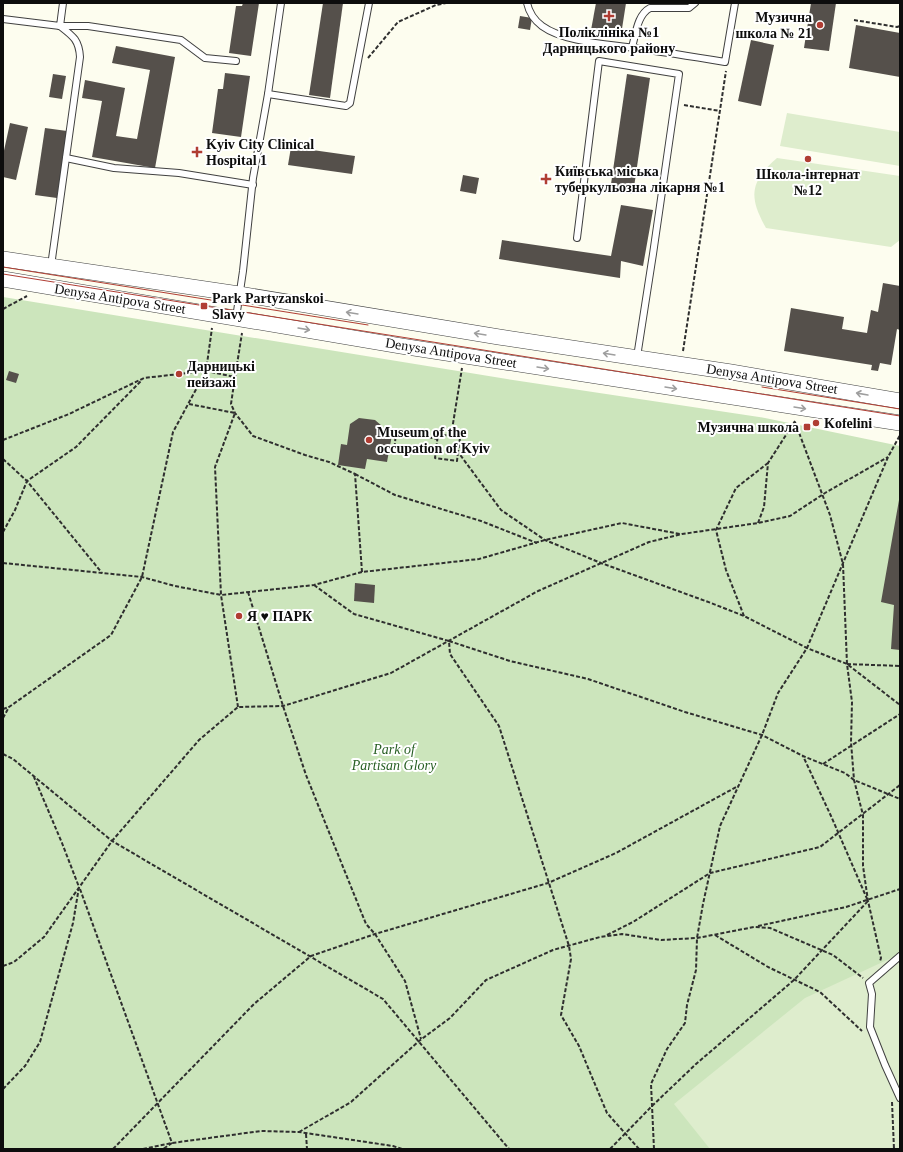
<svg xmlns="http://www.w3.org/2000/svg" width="903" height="1152" font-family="'Times New Roman',serif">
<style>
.green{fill:#cce5bc}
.pitch{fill:#deedcd}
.building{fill:#55504b}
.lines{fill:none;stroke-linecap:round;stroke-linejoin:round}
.service-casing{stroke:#404040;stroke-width:8}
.tertiary-casing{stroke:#404040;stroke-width:16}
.path{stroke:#2f2f2f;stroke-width:2;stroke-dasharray:4 2;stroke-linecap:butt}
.service{stroke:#fff;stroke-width:6}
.tertiary{stroke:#fff;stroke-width:15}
.tram{stroke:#b03d33;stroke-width:1}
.oneway{stroke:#9e9e9e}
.poi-dot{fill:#b03d33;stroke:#fff;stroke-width:1.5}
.labels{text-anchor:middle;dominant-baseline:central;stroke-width:4;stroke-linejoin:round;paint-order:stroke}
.poi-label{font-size:14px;font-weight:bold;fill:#0d0d0d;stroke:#fff;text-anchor:start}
.street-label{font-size:14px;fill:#0d0d0d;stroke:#fff}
.park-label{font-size:14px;font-style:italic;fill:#285f24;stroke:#fff}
</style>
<rect width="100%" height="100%" fill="#fdfdef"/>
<path class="green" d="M3,297L507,379L765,418L900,446V1149H3Z"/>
<g class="pitch">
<path d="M787,113L900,132V166L780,146Z"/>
<path d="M777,158L900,176V240L891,247L766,228C749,198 749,182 777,158Z"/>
<path d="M900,954V1149H710L674,1104L805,998Z"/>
</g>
<g class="building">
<path d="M243,3H259L251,56L229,53L236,6H242Z"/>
<path d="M323,3H343L330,98L309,95Z"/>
<path d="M596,3H626L621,35L591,30Z"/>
<path d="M811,3H836L829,51L804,48Z"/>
<path d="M520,16L532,18L530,30L518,28Z"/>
<path d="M856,25L900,33V77L849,68Z"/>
<path d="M751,40L774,45L761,106L738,101Z"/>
<path d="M116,46L175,57L155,168L92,157L102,101L82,98L85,80L125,88L116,136L137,139L150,70L112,63Z"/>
<path d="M225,73L250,76L241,137L212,133L218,89H223Z"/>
<path d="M53,74L66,76L62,99L49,97Z"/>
<path d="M627,74L650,78L633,194L610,191Z"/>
<path d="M10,123L28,127L16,180L3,177V155Z"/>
<path d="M45,128L67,131L57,198L35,195Z"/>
<path d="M291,147L355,156L352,174L288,165Z"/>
<path d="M463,175L479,178L476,194L460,191Z"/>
<path d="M621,205L653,210L643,266L621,261L620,278L499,259L502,240L611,256Z"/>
<path d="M883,283L900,286V330L897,329L891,365L880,363L878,371L871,370L872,365L784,351L791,308L844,317L842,329L867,333L871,310L878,312Z"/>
<path d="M9,371L19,374L16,383L6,380Z"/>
<path d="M359,418L375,420L382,426L381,433L392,435L387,462L367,459L365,469L338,465L341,444L347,445L350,424Z"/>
<path d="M899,500L900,501V650L891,649L894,605L881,602Z"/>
<path d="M355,583L375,585L374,603L354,601Z"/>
</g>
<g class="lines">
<g class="service-casing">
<g id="service">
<path d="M527,3C529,12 534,20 542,26C564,42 607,44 634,48C664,52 695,57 725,62L735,3"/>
<path d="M3,19L60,26L63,3"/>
<path d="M60,26H88L181,40L205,58L236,61"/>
<path d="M632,47C636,34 637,15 650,8H689L695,3"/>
<path d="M268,94L346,106L350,103L369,3"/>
<path d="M66,158L114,168L179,173L253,185"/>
<path d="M577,238L599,61L679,74L653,254L637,357"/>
<path d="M51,266L80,57C79,40 73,36 60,26"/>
<path d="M236,318L243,271L253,178L268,94L281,3"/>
<path d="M900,956L869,983L872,994L870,1027L885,1065L900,1098"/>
</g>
</g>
<g class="tertiary-casing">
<g id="tertiary">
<path d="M3,259L239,294L499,337L731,372L900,401"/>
<path d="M3,279L401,346L900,423"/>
</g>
</g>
<g class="path">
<path d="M854,20L897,27L900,26"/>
<path d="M368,58L398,22L436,5L446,3"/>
<path d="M684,105L720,111"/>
<path d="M3,309L27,296"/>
<path d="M683,351L726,71"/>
<path d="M235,377L242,333"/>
<path d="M189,404L235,413L215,467L221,595L238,707"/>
<path d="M795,422L830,515L843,564L847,664L852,702L851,742L854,780L863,815V866L868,901L881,958L880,961"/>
<path d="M451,436L462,368"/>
<path d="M3,440L69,414L144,378L206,371L212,328"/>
<path d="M458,452L457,461L435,458L438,434L460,438L458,452L501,510L545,540L601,563L711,603L744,616L807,648L847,664L900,705"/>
<path d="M394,453L396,432L438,439"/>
<path d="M3,459L27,481L102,573"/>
<path d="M355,474L395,495L481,521L537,543"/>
<path d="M758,523L764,507L768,463L795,421"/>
<path d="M3,532L15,510L27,481L76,447L142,380"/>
<path d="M3,563L142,577L175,586L221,595L314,585L362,572L479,559L545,540L622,523L680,534"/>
<path d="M314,585L354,614L449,641L450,654L499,726L569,946L571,959L561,1015L579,1046L607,1113L639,1149"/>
<path d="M248,592L283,706L306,775L366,924L375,934L405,981L421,1039"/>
<path d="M744,616L726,570L716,530L736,488L768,463"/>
<path d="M449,641L510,661L588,679L685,712L762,735L803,756L845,773L854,780L900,799"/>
<path d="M847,664L900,666"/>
<path d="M3,709L9,707"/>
<path d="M3,718L9,707L111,635L142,577L173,432L206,371L235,377L231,404L235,413L253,436L305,455L329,462L355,474L362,572"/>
<path d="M3,754L13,759L112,841L383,999L509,1149"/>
<path d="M823,764L900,714"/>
<path d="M80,889L172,1143L163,1149"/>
<path d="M758,926L846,907L900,889"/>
<path d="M607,935L633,922L710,873L820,847L900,785"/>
<path d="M715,935L768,967L820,992L862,1031"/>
<path d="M3,966L14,962L44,937L112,841L199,740L238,707L283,706L391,673L538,591L649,542L682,534L758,523L790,516L825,493L888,457"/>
<path d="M3,1089L25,1066L40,1042L73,923L79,887L62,843L34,777"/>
<path d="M892,1102L894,1149"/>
<path d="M299,1132L351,1102L419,1041L450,1018L486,980L553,950L600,937L622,934L661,940L697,938L754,927L770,928L833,955L863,978"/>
<path d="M306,1134L307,1149"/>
<path d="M113,1149L254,1004L311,956L375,934L548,883L616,853L738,786"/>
<path d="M143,1149L172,1143L261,1131L299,1132L393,1146L402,1149"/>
<path d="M610,1149L652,1106L696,1064L794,980L868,901L831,816L803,756"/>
<path d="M654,1149L651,1084L667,1049L685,1023L687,1005L696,970L697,938L703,904L720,826L762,735L778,693L807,648L888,457L900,435"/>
</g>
<use href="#service" class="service"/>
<use href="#tertiary" class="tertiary"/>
<g class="tram">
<path d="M3,267L368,325"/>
<path d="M3,274L900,416"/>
<path d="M762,387L900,409"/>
</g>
</g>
<defs><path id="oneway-shaft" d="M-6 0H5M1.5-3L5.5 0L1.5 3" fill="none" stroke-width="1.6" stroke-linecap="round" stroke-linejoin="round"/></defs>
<g class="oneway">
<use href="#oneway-shaft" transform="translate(352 313) rotate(-171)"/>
<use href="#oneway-shaft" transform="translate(304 329) rotate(10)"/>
<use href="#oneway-shaft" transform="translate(480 334) rotate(-171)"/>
<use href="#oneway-shaft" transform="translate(609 354) rotate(-171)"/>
<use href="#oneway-shaft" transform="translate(543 368) rotate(9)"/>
<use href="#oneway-shaft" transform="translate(671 388) rotate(9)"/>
<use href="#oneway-shaft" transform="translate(862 394) rotate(-170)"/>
<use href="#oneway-shaft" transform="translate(800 408) rotate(9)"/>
</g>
<g class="poi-dot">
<path d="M607 10h4v4h4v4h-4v4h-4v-4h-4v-4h4z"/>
<circle cx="820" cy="25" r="4"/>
<path d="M195 146h4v4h4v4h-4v4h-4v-4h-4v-4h4z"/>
<circle cx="808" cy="159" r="4"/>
<path d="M544 173h4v4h4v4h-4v4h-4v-4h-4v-4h4z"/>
<rect x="200" y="302" width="8" height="8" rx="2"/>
<circle cx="179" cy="374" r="4"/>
<circle cx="816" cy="423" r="4"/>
<rect x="803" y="423" width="8" height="8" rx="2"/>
<circle cx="369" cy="440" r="4"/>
<circle cx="239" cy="616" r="4"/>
</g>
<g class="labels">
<g class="poi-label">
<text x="812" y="17" text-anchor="end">Музична<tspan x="812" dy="16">школа № 21</tspan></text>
<text x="609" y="32" text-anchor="middle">Поліклініка №1<tspan x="609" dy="16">Дарницького району</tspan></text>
<text x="206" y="144">Kyiv City Clinical<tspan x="206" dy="16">Hospital 1</tspan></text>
<text x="555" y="171">Київська міська<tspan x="555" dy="16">туберкульозна лікарня №1</tspan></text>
<text x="808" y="174" text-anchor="middle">Школа-інтернат<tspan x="808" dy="16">№12</tspan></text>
<text x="212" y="298">Park Partyzanskoi<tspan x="212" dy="16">Slavy</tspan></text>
<text x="187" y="366">Дарницькі<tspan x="187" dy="16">пейзажі</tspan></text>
<text x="824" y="423">Kofelini</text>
<text x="799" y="427" text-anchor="end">Музична школа</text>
<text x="377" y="432">Museum of the<tspan x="377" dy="16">occupation of Kyiv</tspan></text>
<text x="247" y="616">Я ♥ ПАРК</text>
</g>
<g class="street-label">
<text transform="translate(120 299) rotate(9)">Denysa Antipova Street</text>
<text transform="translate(451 353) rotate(9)">Denysa Antipova Street</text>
<text transform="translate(772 379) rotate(9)">Denysa Antipova Street</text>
</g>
<g class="park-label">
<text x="394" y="749">Park of<tspan x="394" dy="16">Partisan Glory</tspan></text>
</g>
</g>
<rect width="903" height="1152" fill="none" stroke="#0d0d0d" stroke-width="8"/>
</svg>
